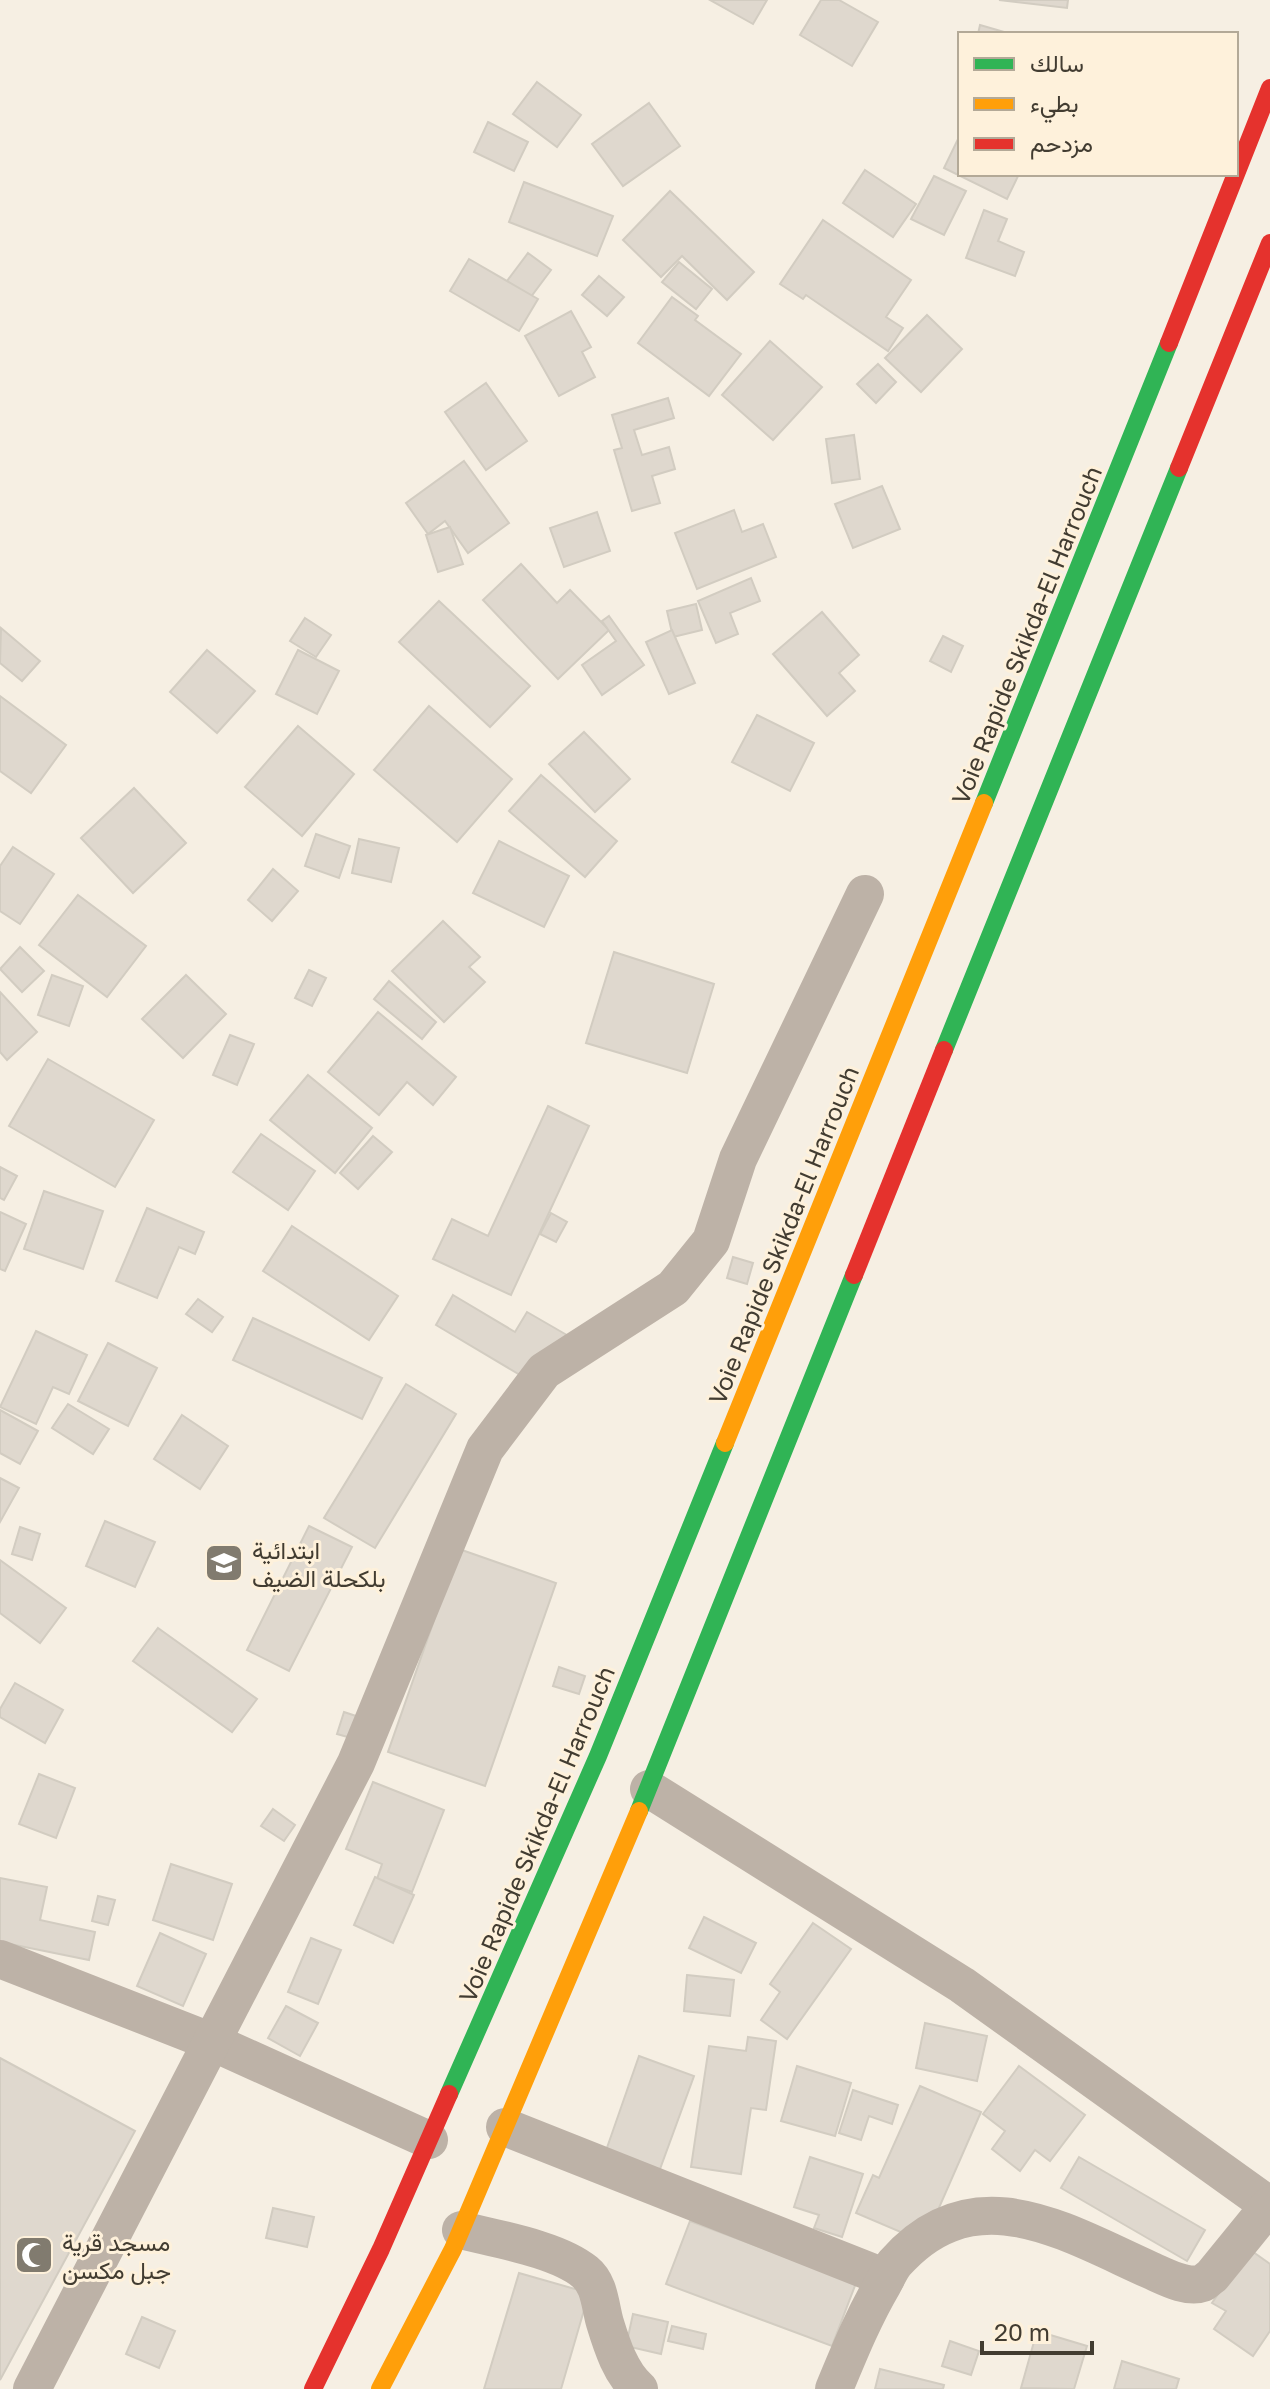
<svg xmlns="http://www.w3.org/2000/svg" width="1270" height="2389" font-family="'Golos Text',Vazirmatn,sans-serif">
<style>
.building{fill:#dfd8ce;stroke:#d2ccc1;stroke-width:2}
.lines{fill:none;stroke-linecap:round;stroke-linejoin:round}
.street{stroke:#bdb2a7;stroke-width:38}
.fast{stroke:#30b455;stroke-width:18}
.slow{stroke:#ff9f0a;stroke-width:18}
.jam{stroke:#e5322d;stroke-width:18}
.labels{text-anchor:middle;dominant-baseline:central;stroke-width:6;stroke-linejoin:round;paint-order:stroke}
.street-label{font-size:24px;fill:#423c31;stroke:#fef1db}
.poi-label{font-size:24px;fill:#423c31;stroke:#fef1db;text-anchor:start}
</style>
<rect width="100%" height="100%" fill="#f6efe3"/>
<g class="building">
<path d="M710,0H767L753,24Z"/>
<path d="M821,0H839L878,22L852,66L800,35Z"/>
<path d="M999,0H1068L1067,8Z"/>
<path d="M980,25L1011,34H978Z"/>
<path d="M537,82L581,115L557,147L513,114Z"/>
<path d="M649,103L680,146L623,186L592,144Z"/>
<path d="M488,122L528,142L514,171L474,152Z"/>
<path d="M960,135V174H1019L1007,199L944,168Z"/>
<path d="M865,170L916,204L893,237L843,203Z"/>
<path d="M934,176L966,191L944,235L911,219Z"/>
<path d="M524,182L613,216L597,256L509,222Z"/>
<path d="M670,191L754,272L727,300L682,256L661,277L623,240Z"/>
<path d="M984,210L1007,219L998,241L1024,252L1015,276L966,258Z"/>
<path d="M823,220L911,280L886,317L903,328L888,351L806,295L803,299L780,284Z"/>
<path d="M528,253L551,270L530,298L507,281Z"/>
<path d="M469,259L538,299L519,331L450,291Z"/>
<path d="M679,262L712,289L696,309L662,282Z"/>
<path d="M599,276L624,297L607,316L582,295Z"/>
<path d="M672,297L698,316L695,320L741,354L709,396L638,343Z"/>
<path d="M571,311L591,347L582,352L595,377L559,396L525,336Z"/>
<path d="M927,315L962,349L921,392L885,358Z"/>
<path d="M770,341L822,387L773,440L722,395Z"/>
<path d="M878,364L896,382L876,403L857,384Z"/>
<path d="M486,383L527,441L486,470L445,412Z"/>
<path d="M668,398L674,418L634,430L642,455L669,447L675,469L652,476L660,503L632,511L614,450L622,448L612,415Z"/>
<path d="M854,435L860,479L832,483L826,439Z"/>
<path d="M464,461L509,523L468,553L445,521L428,534L406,503Z"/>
<path d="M882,486L900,529L853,548L835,504Z"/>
<path d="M734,510L742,532L763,524L776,557L697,589L675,533Z"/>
<path d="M597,512L610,551L564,567L550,528Z"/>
<path d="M450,527L463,564L438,572L426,535Z"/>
<path d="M521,564L557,603L570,590L609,630L558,679L483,600Z"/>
<path d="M751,578L760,601L730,613L738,634L716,643L698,601Z"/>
<path d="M439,601L530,686L490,727L399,642Z"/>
<path d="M696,604L702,630L673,637L667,611Z"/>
<path d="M822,612L859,655L839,673L855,691L827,716L773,654Z"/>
<path d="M609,616L644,665L602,695L582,665L616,641L602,621Z"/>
<path d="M305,618L331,635L316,657L290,641Z"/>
<path d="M1,628L40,661L22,681L0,663Z"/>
<path d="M672,630L695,683L669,694L646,642Z"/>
<path d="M943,636L963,646L951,672L930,661Z"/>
<path d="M207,650L255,691L217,733L170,692Z"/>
<path d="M298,650L339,671L317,714L276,694Z"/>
<path d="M0,696L66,745L31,793L0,771Z"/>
<path d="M429,706L512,779L457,842L374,770Z"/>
<path d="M757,715L814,743L790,791L732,762Z"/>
<path d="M298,726L354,774L302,836L245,787Z"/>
<path d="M584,732L630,779L595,812L549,764Z"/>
<path d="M541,775L617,841L585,877L509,811Z"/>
<path d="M134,788L186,843L133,893L81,838Z"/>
<path d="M316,834L350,846L339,878L305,866Z"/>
<path d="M359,839L399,848L391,882L352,873Z"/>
<path d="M499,841L569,876L544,927L473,893Z"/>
<path d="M13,847L54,874L20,924L0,911V866Z"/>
<path d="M273,869L298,891L272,921L248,900Z"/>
<path d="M78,895L146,946L107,997L39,945Z"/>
<path d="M443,921L480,957L469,967L485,982L444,1022L392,971Z"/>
<path d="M20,947L44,971L22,992L0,969Z"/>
<path d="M614,952L714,984L687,1073L586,1043Z"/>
<path d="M309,970L326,978L312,1006L295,998Z"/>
<path d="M52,975L83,986L69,1026L38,1015Z"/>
<path d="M186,975L226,1014L183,1058L142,1019Z"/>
<path d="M389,981L436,1022L422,1039L374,999Z"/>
<path d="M0,992L37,1032L7,1060L0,1052Z"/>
<path d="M378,1012L456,1077L433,1105L407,1082L379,1115L328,1072Z"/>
<path d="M230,1035L254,1044L237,1085L213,1075Z"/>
<path d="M48,1059L154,1120L115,1187L9,1126Z"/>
<path d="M308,1075L372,1128L335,1173L270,1120Z"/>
<path d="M548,1106L589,1126L511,1295L433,1259L452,1219L488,1236Z"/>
<path d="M261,1134L315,1171L288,1210L233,1172Z"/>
<path d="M373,1136L392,1152L358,1189L340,1173Z"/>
<path d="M0,1167L17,1176L4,1200L0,1198Z"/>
<path d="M44,1191L103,1211L83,1269L24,1249Z"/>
<path d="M147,1208L204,1232L195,1254L179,1247L157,1298L116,1281Z"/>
<path d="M0,1212L26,1224L5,1271L0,1269Z"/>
<path d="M551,1213L567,1222L556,1242L540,1234Z"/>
<path d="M292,1226L398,1296L369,1340L263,1271Z"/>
<path d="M733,1257L753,1263L747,1284L727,1278Z"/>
<path d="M453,1295L515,1332L527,1312L572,1338L542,1388L436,1325Z"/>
<path d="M198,1299L223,1317L212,1332L186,1314Z"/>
<path d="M253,1318L382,1378L362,1419L233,1360Z"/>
<path d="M36,1331L87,1355L69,1394L53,1387L36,1424L0,1407Z"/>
<path d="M108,1343L157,1368L128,1426L78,1401Z"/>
<path d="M406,1384L456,1414L375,1548L324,1518Z"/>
<path d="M68,1404L109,1429L93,1454L52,1428Z"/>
<path d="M0,1410L38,1431L20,1464L0,1453Z"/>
<path d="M182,1415L228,1446L200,1489L154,1459Z"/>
<path d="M0,1478L19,1488L0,1522Z"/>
<path d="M105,1521L155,1542L135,1587L86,1566Z"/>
<path d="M309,1526L352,1547L289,1671L247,1650Z"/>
<path d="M20,1527L40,1534L32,1560L12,1554Z"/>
<path d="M459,1549L556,1583L485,1786L388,1752Z"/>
<path d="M0,1560L66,1608L40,1643L0,1613Z"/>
<path d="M158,1628L257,1699L232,1732L133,1661Z"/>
<path d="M559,1667L585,1676L579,1694L553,1686Z"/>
<path d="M15,1683L63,1710L45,1743L0,1717V1709Z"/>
<path d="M344,1712L368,1720L362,1741L337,1734Z"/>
<path d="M39,1774L75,1788L56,1838L19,1824Z"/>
<path d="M373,1782L444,1810L412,1892L377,1879L382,1864L346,1849Z"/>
<path d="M273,1809L295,1825L284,1841L261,1826Z"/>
<path d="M171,1864L232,1884L213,1940L153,1920Z"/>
<path d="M375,1877L414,1895L393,1943L354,1925Z"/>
<path d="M0,1878L47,1887L40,1920L95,1932L89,1960L0,1942Z"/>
<path d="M98,1896L115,1900L108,1925L92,1921Z"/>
<path d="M704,1917L756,1943L741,1973L689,1948Z"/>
<path d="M813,1923L851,1949L787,2039L761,2020L780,1992L770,1984Z"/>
<path d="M160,1933L206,1954L183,2006L137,1986Z"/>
<path d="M311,1938L341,1950L318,2004L288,1992Z"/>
<path d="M687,1975L734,1980L730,2016L684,2011Z"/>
<path d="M286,2006L318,2023L300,2056L268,2038Z"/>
<path d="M925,2023L987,2036L977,2081L916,2068Z"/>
<path d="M748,2037L776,2041L766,2110L751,2108L741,2174L691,2167L709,2046L746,2051Z"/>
<path d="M639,2056L694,2076L656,2180L602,2162Z"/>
<path d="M0,2058L135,2131L0,2380Z"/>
<path d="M797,2066L851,2083L835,2136L781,2121Z"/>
<path d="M1019,2066L1085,2115L1050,2161L1035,2150L1020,2171L992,2149L1005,2131L983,2114Z"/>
<path d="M920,2086L981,2112L924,2242L856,2213L873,2175L879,2178Z"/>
<path d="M853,2090L898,2105L892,2124L869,2116L861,2140L839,2133Z"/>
<path d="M810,2157L863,2174L842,2237L814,2228L819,2215L794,2207Z"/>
<path d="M1079,2157L1205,2230L1187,2261L1061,2188Z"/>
<path d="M273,2208L314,2217L307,2247L266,2238Z"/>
<path d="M690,2221L856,2283L832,2346L666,2284Z"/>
<path d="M1249,2249L1270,2264V2331L1253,2356L1214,2329L1226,2311L1212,2303Z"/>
<path d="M519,2273L589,2293L561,2389H484Z"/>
<path d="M633,2314L668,2322L661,2354L626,2346Z"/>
<path d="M142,2317L175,2331L159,2368L126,2354Z"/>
<path d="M672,2326L706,2334L703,2349L668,2341Z"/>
<path d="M1037,2331L1087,2346L1074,2389L1021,2388Z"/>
<path d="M950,2341L979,2351L971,2375L942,2366Z"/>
<path d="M1122,2361L1179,2379L1176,2389H1114Z"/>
<path d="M880,2369L944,2385L943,2389H875Z"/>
</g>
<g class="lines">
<g class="street">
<path d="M649,1789L962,1985L1270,2206"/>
<path d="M0,1959L212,2042L429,2140"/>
<path d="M505,2127L886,2278"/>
<path d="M461,2230C496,2239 557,2249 585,2272C600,2284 600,2306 605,2323C612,2346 621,2374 639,2389"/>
<path d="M32,2389L356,1763L485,1449L544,1371L673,1288L711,1241L738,1159L865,894"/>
<path d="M834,2389C849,2353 863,2318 883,2284C887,2277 890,2269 895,2263C974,2174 1063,2231 1150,2270C1164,2276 1187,2289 1203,2283C1206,2281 1209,2278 1212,2276L1269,2206"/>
</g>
<g class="fast">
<path d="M984,803L1169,343"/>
<path d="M944,1050L1179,468"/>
<path d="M639,1811L854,1275"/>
<path d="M449,2094L598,1756L725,1443"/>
</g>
<g class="slow">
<path d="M725,1443L984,803"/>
<path d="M380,2389L453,2249L639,1811"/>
</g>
<g class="jam">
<path d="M1169,343L1270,88"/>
<path d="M1179,468L1270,243"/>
<path d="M854,1275L944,1050"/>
<path d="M313,2389L381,2249L449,2094"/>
</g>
</g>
<defs>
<g id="school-square" transform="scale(2)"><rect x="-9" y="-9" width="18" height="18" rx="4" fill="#817b6f" stroke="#fef1db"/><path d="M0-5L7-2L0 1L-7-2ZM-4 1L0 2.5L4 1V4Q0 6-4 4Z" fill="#fff"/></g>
<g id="mosque-square" transform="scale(2)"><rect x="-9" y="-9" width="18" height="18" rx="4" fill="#817b6f" stroke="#fef1db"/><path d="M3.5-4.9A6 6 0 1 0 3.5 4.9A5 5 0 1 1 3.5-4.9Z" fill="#fff"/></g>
</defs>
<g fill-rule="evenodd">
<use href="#school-square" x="224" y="1563"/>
<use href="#mosque-square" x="34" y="2255"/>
</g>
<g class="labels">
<g class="street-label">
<text transform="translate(1026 635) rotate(-68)">Voie Rapide Skikda-El Harrouch</text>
<text transform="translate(783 1235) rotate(-68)">Voie Rapide Skikda-El Harrouch</text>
<text transform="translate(536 1834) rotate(-67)">Voie Rapide Skikda-El Harrouch</text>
</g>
<g class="poi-label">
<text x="252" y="1549">ابتدائية<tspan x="252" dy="28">بلكحلة الضيف</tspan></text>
<text x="62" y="2241">مسجد قرية<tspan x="62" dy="28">جبل مكسن</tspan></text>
</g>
</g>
<rect x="958" y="32" width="280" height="144" fill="#fef1db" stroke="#b3a997" stroke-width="2"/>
<rect x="974" y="58" width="40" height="12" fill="#30b455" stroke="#b3a997" stroke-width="2"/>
<text x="1030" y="72" font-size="24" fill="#423c31">سالك</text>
<rect x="974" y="98" width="40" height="12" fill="#ff9f0a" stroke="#b3a997" stroke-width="2"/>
<text x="1030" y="112" font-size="24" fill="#423c31">بطيء</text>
<rect x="974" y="138" width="40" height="12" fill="#e5322d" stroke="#b3a997" stroke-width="2"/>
<text x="1030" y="152" font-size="24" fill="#423c31">مزدحم</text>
<path d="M982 2341v12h110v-12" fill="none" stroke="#423c31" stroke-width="4"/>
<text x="994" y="2341" font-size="24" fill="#423c31" stroke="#fef1db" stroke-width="6" paint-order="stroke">20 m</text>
</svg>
